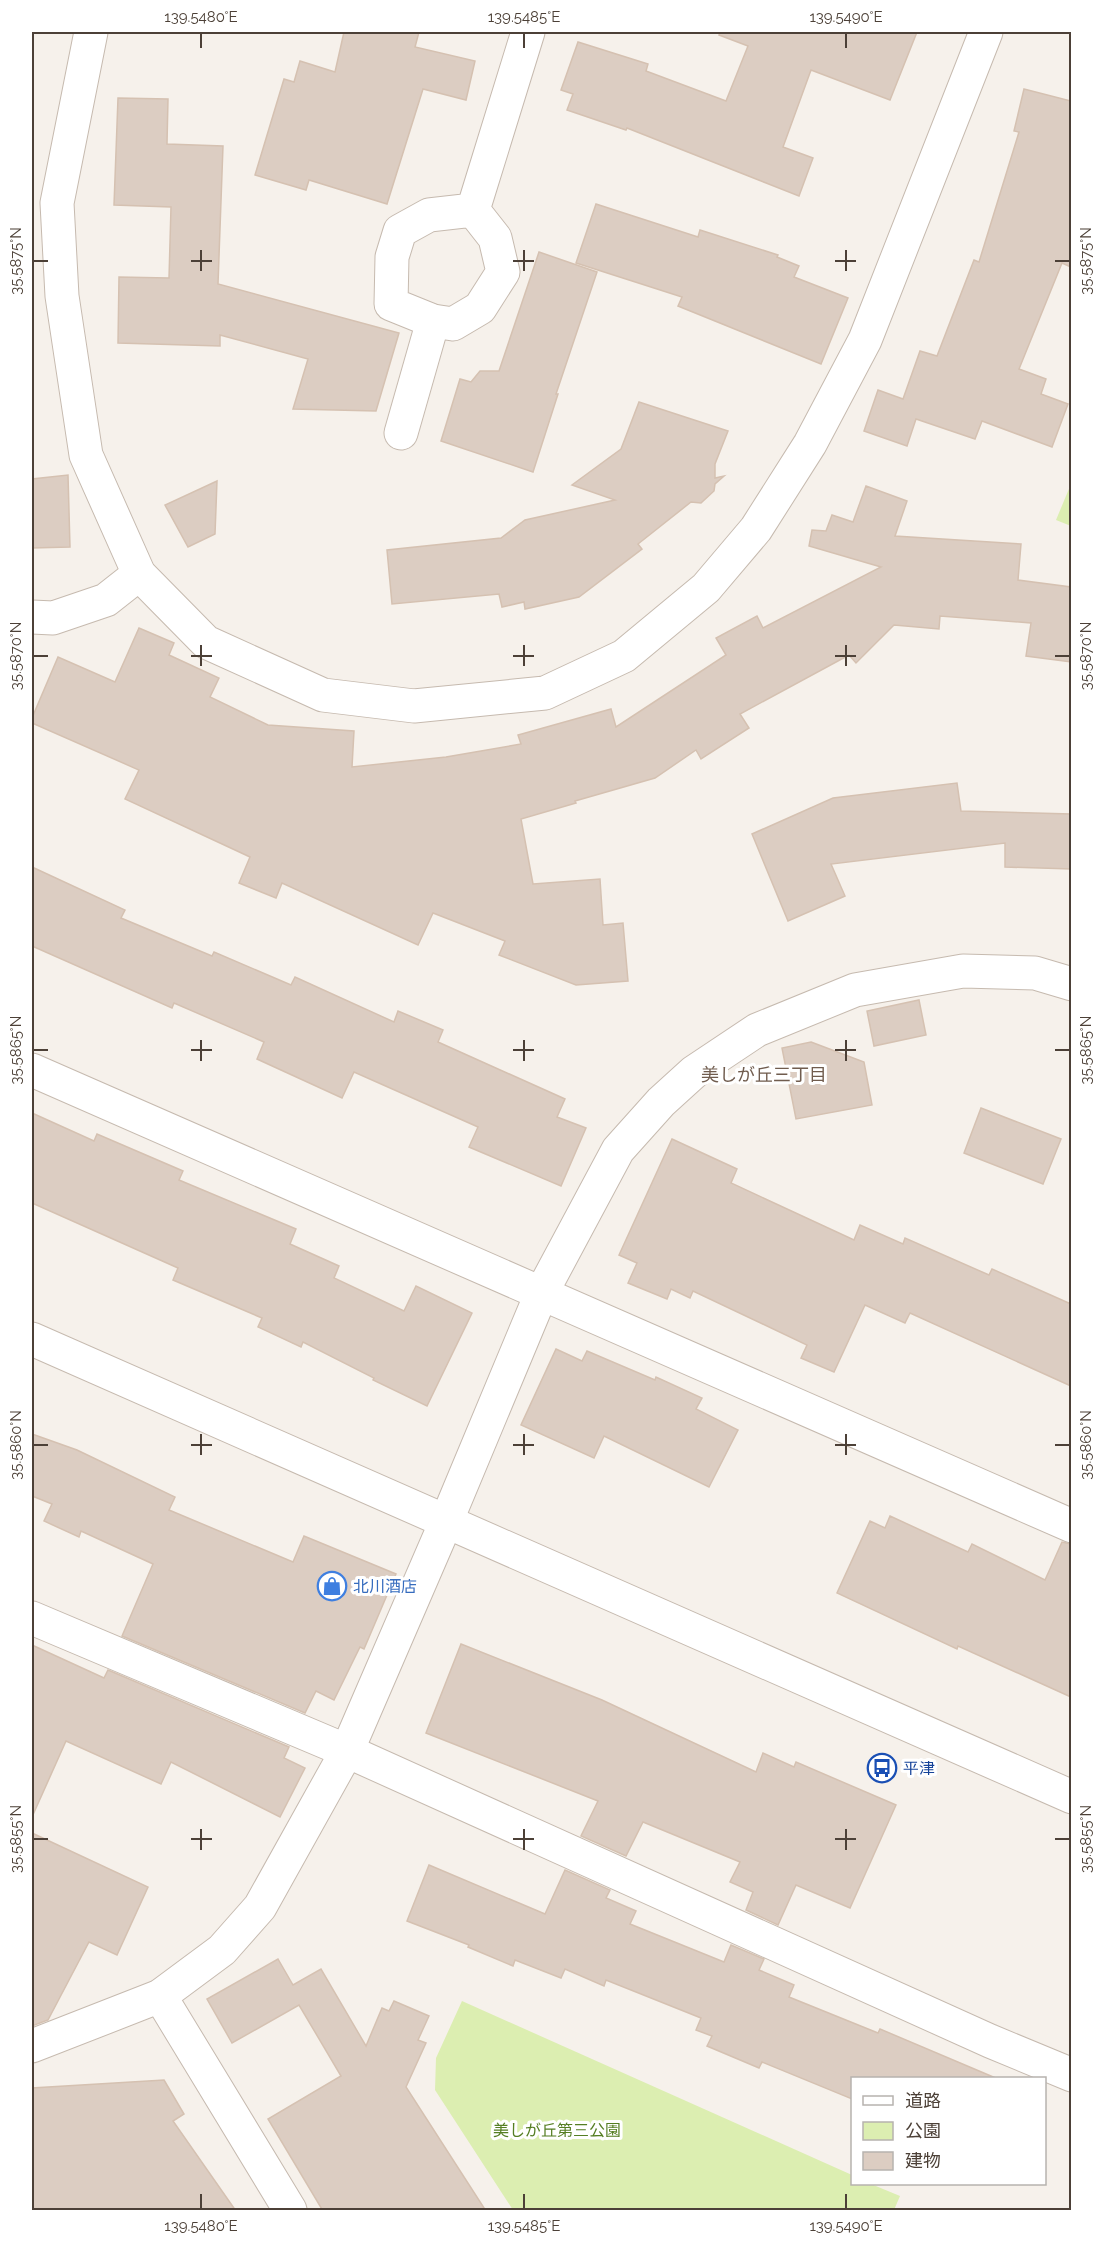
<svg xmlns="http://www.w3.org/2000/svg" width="1103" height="2242" font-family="Raleway,'Noto Sans JP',sans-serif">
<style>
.park{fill:#dceeb1}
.building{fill:#dccdc2;stroke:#d5c1b1;stroke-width:1.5}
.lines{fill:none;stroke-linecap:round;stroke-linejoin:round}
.minor-casing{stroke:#c6baaf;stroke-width:35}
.minor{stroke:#fff;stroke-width:33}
.ticks{fill:none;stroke:#4c4037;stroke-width:2}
.labels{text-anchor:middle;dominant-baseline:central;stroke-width:6;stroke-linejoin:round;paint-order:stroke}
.shop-label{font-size:16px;fill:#366cbe;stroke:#fff;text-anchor:start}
.transit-label{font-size:16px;fill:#164399;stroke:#fff;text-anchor:start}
.park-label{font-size:16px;fill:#557e23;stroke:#fff}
.neighbourhood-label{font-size:18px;fill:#705c4e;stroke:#fff}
.neatline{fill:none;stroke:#4c4037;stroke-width:2}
.ticks-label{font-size:15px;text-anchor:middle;fill:#4c4037}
</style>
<rect width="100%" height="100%" fill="#f6f1eb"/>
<g class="park">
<path d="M1071,484V526L1056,520Z"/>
<path d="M462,2001L852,2175V2184H871L900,2196L894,2210H513L435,2090L436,2058Z"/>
</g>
<g class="building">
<path d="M344,32H419L415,47L475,61L466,100L423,89L387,204L309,180L306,190L255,175L284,79L294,82L300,61L335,72Z"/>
<path d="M720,32H917L890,100L811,70L783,147L813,158L799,196L627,128L626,130L567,110L573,94L561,90L578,42L648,64L646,71L726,101L748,46L719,35Z"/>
<path d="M1024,89L1071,101V267L1062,263L1019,369L1046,379L1041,394L1068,404L1052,447L982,421L975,439L916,419L907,446L864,431L878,390L903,399L920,351L937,356L974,260L979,262L1019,132L1014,131Z"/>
<path d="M118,98L168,99L167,144L223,146L218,284L399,333L376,411L293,409L308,359L220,335V346L118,343L119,277L169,278L171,207L114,205Z"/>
<path d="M596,204L698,237L700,230L778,255L777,257L799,266L794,277L848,298L821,364L678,306L682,297L576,263Z"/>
<path d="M539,252L597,272L556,394H558L533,472L441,441L460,379L471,382L480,371H499Z"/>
<path d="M639,402L728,431L715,464V478L724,476L715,484L714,491L701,503L691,502L638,544L642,549L579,597L525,609L524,602L502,607L499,594L392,604L387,550L501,538L525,520L615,500L572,485L621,449Z"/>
<path d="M68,475L70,547L32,548V479Z"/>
<path d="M217,481L215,534L188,547L165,505Z"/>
<path d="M866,486L907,501L895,536L1021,544L1018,580L1071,587V662L1026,656L1031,623L940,616L939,629L894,625L856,663L849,655L740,714L749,728L701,759L696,750L655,778L575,801L576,803L521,819L533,884L600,879L603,925L623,923L628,981L576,985L499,955L505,941L433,913L418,945L282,883L276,898L239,883L250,857L125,799L139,770L32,723V718L58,657L115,682L139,628L174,643L169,655L219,678L210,697L268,725L354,731L352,767L446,757L521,744L518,735L611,709L616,727L726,655L716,638L757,616L763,628L881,567L809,546L812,530L826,531L832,515L853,522Z"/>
<path d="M957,783L961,811L1071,814V869L1005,867V843L831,864L845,896L788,921L752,834L833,798Z"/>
<path d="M32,867L125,910L121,918L212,956L214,952L291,985L295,977L394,1022L398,1011L443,1030L438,1042L565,1099L557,1117L586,1128L561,1186L469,1147L478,1127L354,1072L342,1098L257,1059L264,1042L174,1003L172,1008L32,946Z"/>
<path d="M919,1000L926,1035L874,1046L867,1011Z"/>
<path d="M811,1042L864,1062L872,1105L796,1119L782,1048Z"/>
<path d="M981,1108L1061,1139L1043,1184L964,1153Z"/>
<path d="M32,1113L94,1141L97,1134L183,1171L179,1180L296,1229L290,1244L339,1266L334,1278L404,1311L416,1286L472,1313L427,1406L373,1380L374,1378L303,1342L301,1347L258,1327L262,1318L173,1280L178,1268L32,1203Z"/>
<path d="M672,1139L737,1169L731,1183L854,1240L860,1225L903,1244L905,1238L989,1275L992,1269L1071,1304V1386L910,1313L905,1323L865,1305L834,1372L801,1358L807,1345L693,1291L690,1298L671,1289L667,1299L628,1283L637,1263L619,1255Z"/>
<path d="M556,1349L582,1361L587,1351L655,1380L656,1377L702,1398L696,1409L738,1430L709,1487L604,1436L594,1458L521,1425Z"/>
<path d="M32,1434L77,1450L175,1497L169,1510L293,1562L304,1536L396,1574L364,1649L360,1647L334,1700L316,1691L305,1713L122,1636L153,1564L81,1531L79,1537L44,1521L52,1504L32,1496Z"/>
<path d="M890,1516L968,1552L972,1544L1045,1580L1062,1542L1071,1544V1697L958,1646L957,1649L837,1593L870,1521L885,1528Z"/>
<path d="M461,1644L602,1700L756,1772L763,1753L794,1767L796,1762L896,1805L850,1908L796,1885L778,1925L746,1910L753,1892L730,1882L740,1862L643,1822L626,1856L581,1836L598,1801L426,1733Z"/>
<path d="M32,1645L104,1678L108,1670L289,1747L284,1758L305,1768L280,1817L171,1762L161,1784L66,1741L32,1817Z"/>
<path d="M32,1833L148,1887L117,1955L89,1942L48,2020L32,2026Z"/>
<path d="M429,1865L545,1914L565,1870L610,1890L606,1898L636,1911L630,1924L724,1962L731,1945L764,1959L759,1970L794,1985L789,1997L878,2033L880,2029L998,2079H852V2099L762,2062L759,2068L707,2046L712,2036L696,2030L701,2018L606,1980L604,1986L565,1969L561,1978L515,1960L513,1966L468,1947L469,1945L407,1921Z"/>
<path d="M278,1959L293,1985L321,1969L366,2046L382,2008L389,2011L394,2001L429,2016L418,2040L426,2043L406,2087L486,2211H323L268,2119L341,2076L299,2005L232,2043L207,1999Z"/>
<path d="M164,2080L184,2114L173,2121L236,2211H32V2088Z"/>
</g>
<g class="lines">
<g class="minor-casing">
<g id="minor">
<path d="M91,32L57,203L62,296L86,455L139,574L206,642L323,695L414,706L545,693L624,656L706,588L756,529L810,444L865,340L986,32"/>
<path d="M473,210L429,215L400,231L392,257L391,304L433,321L453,324L480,308L503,272L495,238L473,210L528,32"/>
<path d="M401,433L433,321"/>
<path d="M32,617L53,618L106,600L139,574"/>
<path d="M32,1070L1072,1526"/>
<path d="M32,1339L1072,1797"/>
<path d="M32,1618L347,1751L990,2041L1072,2075"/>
<path d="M160,1996L290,2210"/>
<path d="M32,2046L160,1996L222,1950L260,1907L347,1751L446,1522L542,1292L618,1150L661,1102L694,1072L757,1030L855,990L963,971L1035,973L1072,984"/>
</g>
</g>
<use href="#minor" class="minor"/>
</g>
<path class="ticks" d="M201,33V48M524,33V48M846,33V48M201,250V271M524,250V271M846,250V271M33,261H48M191,261H212M513,261H534M835,261H856M1055,261H1070M201,645V666M524,645V666M846,645V666M33,656H48M191,656H212M513,656H534M835,656H856M1055,656H1070M201,1040V1061M524,1040V1061M846,1040V1061M33,1050H48M191,1050H212M513,1050H534M835,1050H856M1055,1050H1070M201,1434V1455M524,1434V1455M846,1434V1455M33,1445H48M191,1445H212M513,1445H534M835,1445H856M1055,1445H1070M201,1829V1850M524,1829V1850M846,1829V1850M33,1839H48M191,1839H212M513,1839H534M835,1839H856M1055,1839H1070M201,2194V2209M524,2194V2209M846,2194V2209"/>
<defs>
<g id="shop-ring" transform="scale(1.5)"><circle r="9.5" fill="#fff" stroke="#3f7fe0" stroke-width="1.5"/><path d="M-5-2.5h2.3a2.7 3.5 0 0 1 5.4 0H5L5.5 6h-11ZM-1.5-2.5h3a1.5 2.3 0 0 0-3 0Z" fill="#3f7fe0"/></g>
<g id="bus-ring" transform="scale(1.5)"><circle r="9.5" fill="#fff" stroke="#1a4fb4" stroke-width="1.5"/><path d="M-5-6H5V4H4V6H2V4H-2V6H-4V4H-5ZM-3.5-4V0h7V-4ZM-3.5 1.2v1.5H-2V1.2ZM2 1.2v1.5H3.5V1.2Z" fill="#1a4fb4"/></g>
</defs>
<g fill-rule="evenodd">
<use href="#shop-ring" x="332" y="1586"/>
<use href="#bus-ring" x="882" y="1768"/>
</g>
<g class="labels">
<g class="shop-label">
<text x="353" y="1586">北川酒店</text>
</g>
<g class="transit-label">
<text x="903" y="1768">平津</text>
</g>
<g class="park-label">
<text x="557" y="2130">美しが丘第三公園</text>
</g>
<g class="neighbourhood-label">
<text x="764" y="1074">美しが丘三丁目</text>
</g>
</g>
<rect width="1103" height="2242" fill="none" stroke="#ffffff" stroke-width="66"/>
<rect x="851" y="2077" width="195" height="108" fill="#ffffff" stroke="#b7b3af" stroke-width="1.5"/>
<rect x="863" y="2096" width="30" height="9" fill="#ffffff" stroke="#b7b3af" stroke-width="1.5"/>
<text x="905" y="2107" font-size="18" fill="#4c4037">道路</text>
<rect x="863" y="2122" width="30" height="18" fill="#dceeb1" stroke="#b7b3af" stroke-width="1.5"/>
<text x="905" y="2137" font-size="18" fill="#4c4037">公園</text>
<rect x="863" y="2152" width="30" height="18" fill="#dccdc2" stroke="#b7b3af" stroke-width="1.5"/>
<text x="905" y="2167" font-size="18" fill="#4c4037">建物</text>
<rect x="33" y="33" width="1037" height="2176" class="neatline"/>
<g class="ticks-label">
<text x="201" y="22">139.5480°E</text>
<text x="524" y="22">139.5485°E</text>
<text x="846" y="22">139.5490°E</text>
<text transform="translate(16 261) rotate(-90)" y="5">35.5875°N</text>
<text transform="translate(1086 261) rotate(-90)" y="5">35.5875°N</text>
<text transform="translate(16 656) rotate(-90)" y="5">35.5870°N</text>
<text transform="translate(1086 656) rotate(-90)" y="5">35.5870°N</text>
<text transform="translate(16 1050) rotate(-90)" y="5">35.5865°N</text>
<text transform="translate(1086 1050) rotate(-90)" y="5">35.5865°N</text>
<text transform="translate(16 1445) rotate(-90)" y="5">35.5860°N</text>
<text transform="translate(1086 1445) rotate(-90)" y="5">35.5860°N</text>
<text transform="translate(16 1839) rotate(-90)" y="5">35.5855°N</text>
<text transform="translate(1086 1839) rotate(-90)" y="5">35.5855°N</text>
<text x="201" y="2231">139.5480°E</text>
<text x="524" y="2231">139.5485°E</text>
<text x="846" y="2231">139.5490°E</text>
</g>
</svg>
